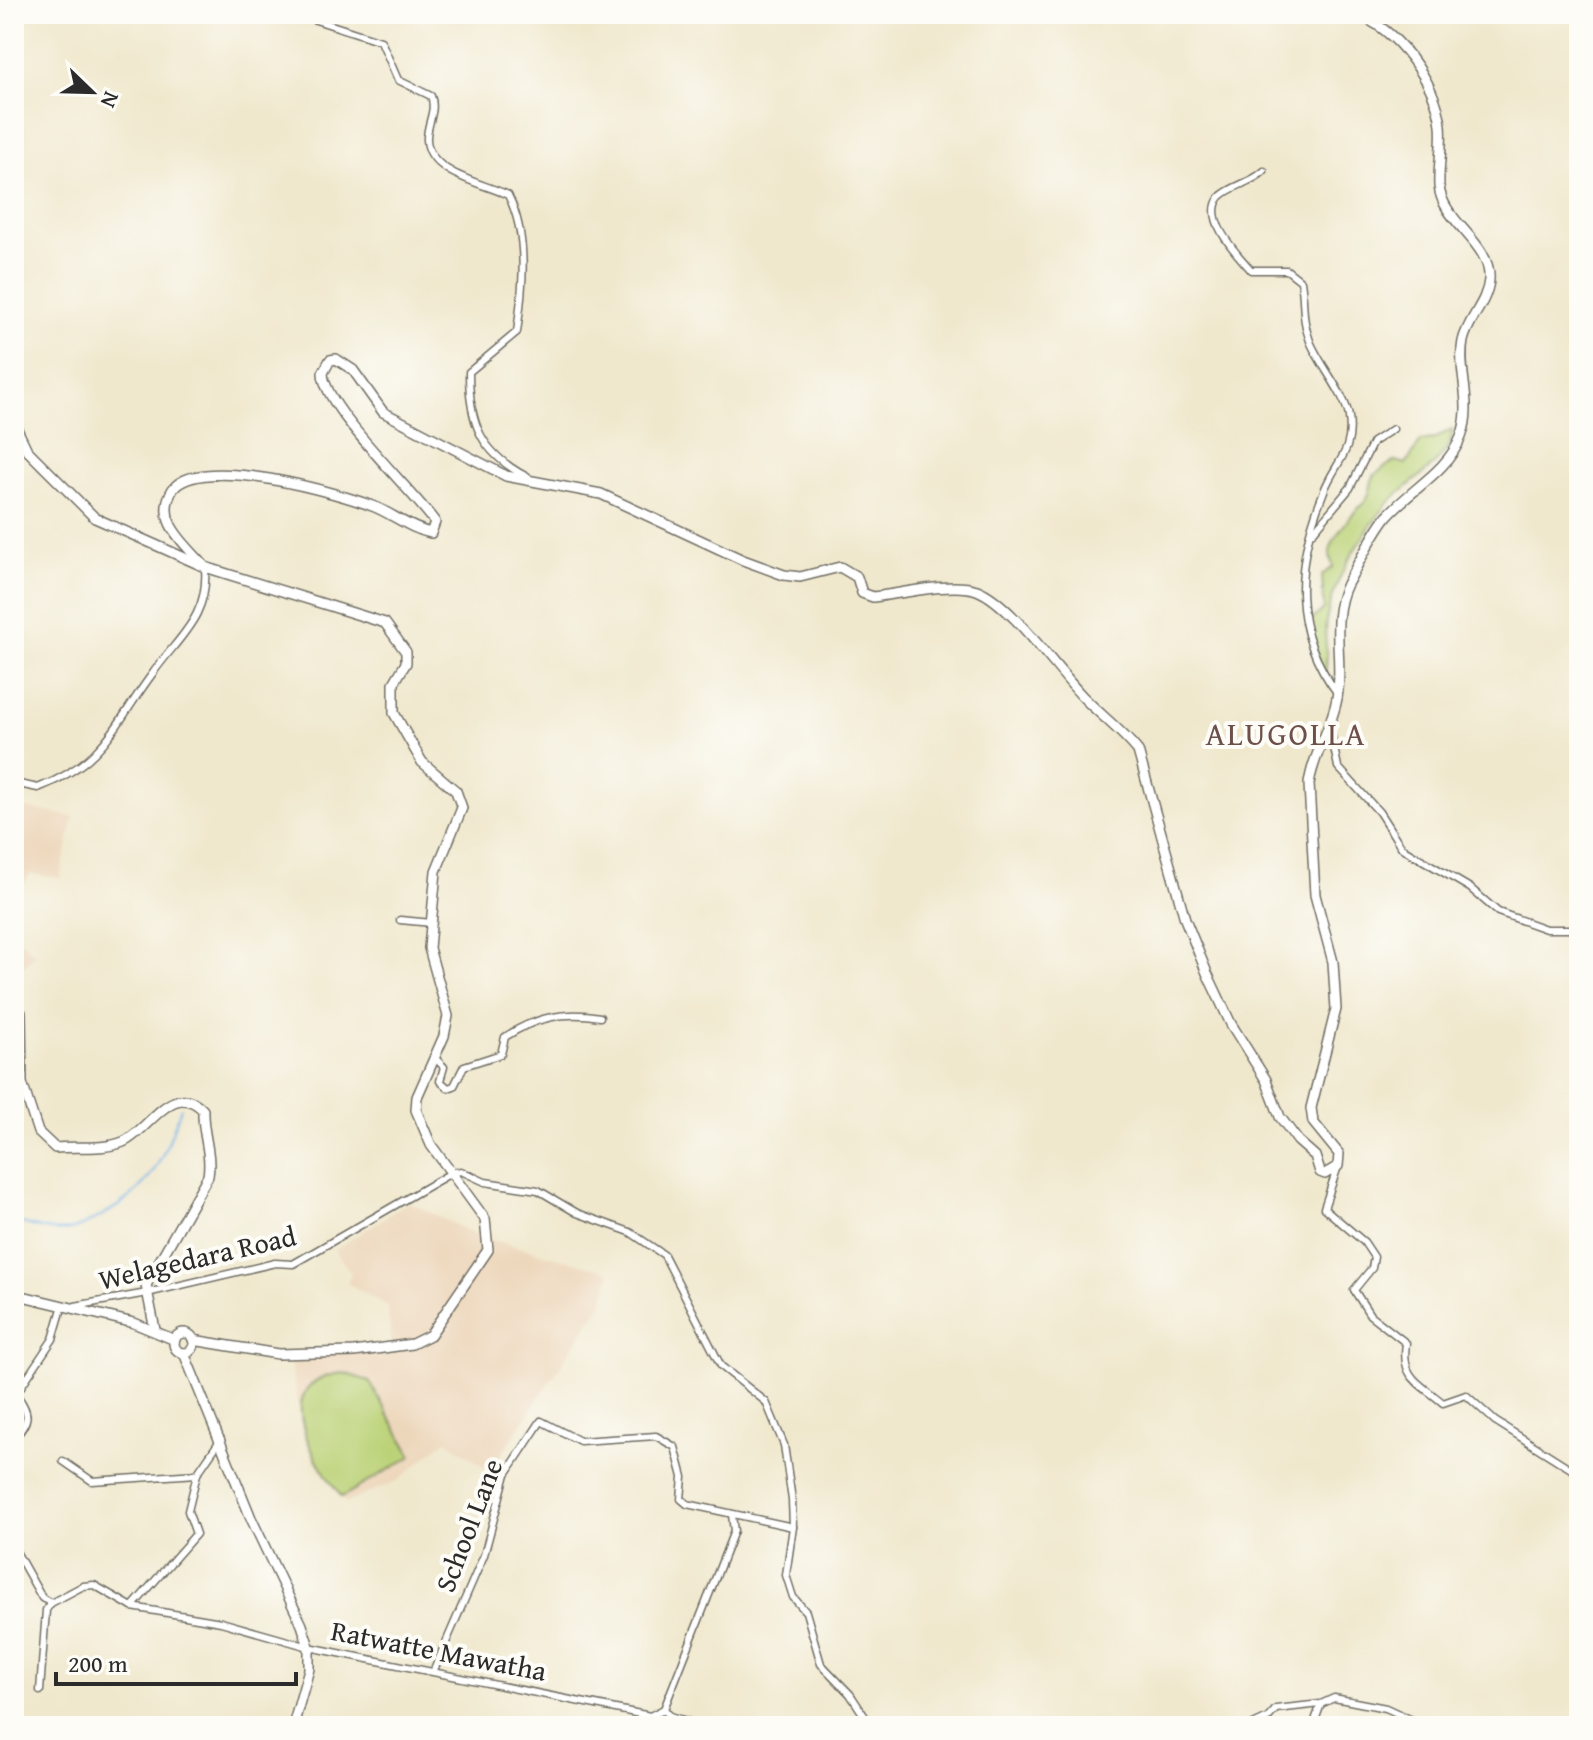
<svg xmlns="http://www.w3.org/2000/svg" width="1593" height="1740" font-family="'Gentium Book Plus',serif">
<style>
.built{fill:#edd7bb}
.grass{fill:#bbd277;stroke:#737e51;stroke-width:2}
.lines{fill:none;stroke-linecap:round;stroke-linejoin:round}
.stream{stroke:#76b2e8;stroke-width:2}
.street-casing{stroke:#706d64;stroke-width:9}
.secondary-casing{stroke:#706d64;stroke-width:12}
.street{stroke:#fff;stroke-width:6}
.secondary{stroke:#fff;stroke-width:9}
.labels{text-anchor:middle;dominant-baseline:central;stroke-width:8;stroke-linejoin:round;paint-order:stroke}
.street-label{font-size:28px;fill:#2b2b2b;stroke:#fdfcf7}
.quarter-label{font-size:32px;letter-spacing:2px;fill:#6d5049;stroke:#fdfcf7}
</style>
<rect width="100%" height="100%" fill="#fdfcf7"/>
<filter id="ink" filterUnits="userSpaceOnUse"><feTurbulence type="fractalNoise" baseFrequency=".0125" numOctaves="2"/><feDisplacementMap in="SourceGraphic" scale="16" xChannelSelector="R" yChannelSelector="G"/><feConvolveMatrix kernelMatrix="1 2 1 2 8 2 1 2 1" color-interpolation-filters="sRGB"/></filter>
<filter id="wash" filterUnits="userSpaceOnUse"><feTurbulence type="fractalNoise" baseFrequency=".006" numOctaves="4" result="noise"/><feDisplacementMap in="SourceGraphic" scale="32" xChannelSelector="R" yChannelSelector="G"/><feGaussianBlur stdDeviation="1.8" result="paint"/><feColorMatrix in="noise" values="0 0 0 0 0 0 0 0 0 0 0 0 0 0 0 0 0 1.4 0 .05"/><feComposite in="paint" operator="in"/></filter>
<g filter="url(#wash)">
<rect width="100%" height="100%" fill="#f0e8cd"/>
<g class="built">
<path d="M14,806L74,817L60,878L30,874L14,902Z"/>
<path d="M14,933L35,955L14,976Z"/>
<path d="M409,1202L478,1236L610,1272L603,1302L490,1471L446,1440L399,1480L346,1503L315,1460L303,1428L288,1354L391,1348L388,1307L347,1283L351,1273L334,1250Z"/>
</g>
<g class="grass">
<path d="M1452,429C1454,461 1402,485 1385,507C1358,541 1334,578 1326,621C1323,639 1330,660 1324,676L1308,627L1310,621L1324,609L1322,575L1333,567C1333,563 1330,559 1330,555C1328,541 1356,509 1366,501C1378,475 1362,481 1395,461L1406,464L1421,441L1434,439Z"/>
<path d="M343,1373L369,1381L412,1456L342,1497C314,1461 265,1382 343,1373Z"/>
</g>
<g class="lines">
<path class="stream" d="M14,1221C31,1225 52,1233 69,1230C82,1228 92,1221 103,1215C153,1187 163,1159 181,1108"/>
</g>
</g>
<g filter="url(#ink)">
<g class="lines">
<g class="street-casing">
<g id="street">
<path d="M297,14L381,41L398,80L431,96C437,111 426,125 427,140C429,174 483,183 508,195C529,236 523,288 517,332L469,372C469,424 481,453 527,477"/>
<path d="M1264,171C1252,183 1230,186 1220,197C1202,219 1238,255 1251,270H1287L1301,281C1305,304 1301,317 1310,341C1319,364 1346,395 1349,417C1354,453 1335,462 1324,491C1295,562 1290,631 1338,694"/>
<path d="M1313,532L1350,488L1373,442L1393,429"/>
<path d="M1330,728L1338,767L1379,812L1402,848L1470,888L1498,912L1546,929H1572L1579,935"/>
<path d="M14,783L38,788C105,762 114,725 153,673C179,636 209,617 205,567"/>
<path d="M400,920L432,923"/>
<path d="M435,1058L444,1067L440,1081L448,1088L454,1086L464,1066L501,1054L505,1037C535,1017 565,1011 600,1017"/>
<path d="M1338,1166L1324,1208L1364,1242L1374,1257L1372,1268L1354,1290L1370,1315L1406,1343C1401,1378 1418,1382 1443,1403L1466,1395L1495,1421L1579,1474"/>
<path d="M75,1306L147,1293L275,1263L293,1264L451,1173L461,1171L485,1182L538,1190L577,1213L630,1232L664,1255L721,1366L766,1402L784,1445L792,1500L793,1527L786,1575L793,1597L806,1612L821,1664L850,1694L871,1726"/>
<path d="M14,1439C30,1420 31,1414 16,1394L53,1339L63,1305"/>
<path d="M63,1461L92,1481L197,1474"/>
<path d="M14,1548L42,1598L51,1603"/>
<path d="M132,1607L196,1534L188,1511L197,1474L221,1439"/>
<path d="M434,1670L484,1555L506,1474L541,1421L580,1441L656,1436L675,1447L683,1477L681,1499L687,1504L793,1527"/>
<path d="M40,1691L46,1610L51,1603L83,1586L94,1585L132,1607L221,1622L309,1647L650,1716"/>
<path d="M664,1709L734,1531L732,1515"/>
<path d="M670,1716L703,1726"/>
<path d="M652,1726L650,1716L664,1709L670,1716L668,1726"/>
<path d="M1070,1726H1077"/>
<path d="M1251,1726L1268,1718L1276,1709L1321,1704L1334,1698L1386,1708L1425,1726"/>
<path d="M1313,1726L1321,1704"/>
</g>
</g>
<g class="secondary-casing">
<g id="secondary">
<path d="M14,423L27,450L95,518L205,567L385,623L406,652V663L394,683V713L422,762L456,791L462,808L436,871L429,948L448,1016L444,1036L417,1097L416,1110L431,1145L485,1219L488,1250L430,1335L412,1344L354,1352L278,1354L193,1340"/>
<path d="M205,567C186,544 153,521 173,489C200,453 339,493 375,507C394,515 411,529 431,533L435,522C410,487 324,408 323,373L330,360L336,359L353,370L383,412L506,476L601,494L743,560L784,575L800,577L840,567L857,577L862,593L873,597C900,594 952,581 977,590C1011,603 1058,672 1085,699C1103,717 1122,731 1138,751L1185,919L1207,973L1231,1024L1266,1080L1280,1117L1298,1141L1315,1156L1320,1172L1325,1174L1338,1166L1339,1154L1313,1122L1311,1108L1336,1009L1333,962L1315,895L1309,784C1313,754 1332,728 1337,698C1344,660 1329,621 1347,584C1359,563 1372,535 1387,516C1411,489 1447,472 1461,437C1474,403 1457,372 1463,341C1468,319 1487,303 1489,280C1492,243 1442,222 1439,186C1438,166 1443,145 1441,125C1436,82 1396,27 1355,14"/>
<path d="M14,998L21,1013L22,1083L38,1132L55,1148C75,1146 103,1150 123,1142C149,1131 173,1078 203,1110C202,1133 212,1153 208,1176L146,1285L155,1330"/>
<path d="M14,1294L134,1323L175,1340"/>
<circle cx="184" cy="1343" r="10"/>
<path d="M184,1353L251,1518L302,1625L309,1647V1669L293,1726"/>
</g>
</g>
<use href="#street" class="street"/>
<use href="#secondary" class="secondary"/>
</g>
</g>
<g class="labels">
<g class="street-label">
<text transform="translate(197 1257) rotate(-13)">Welagedara Road</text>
<text transform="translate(468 1525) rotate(-69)">School Lane</text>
<text transform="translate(439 1650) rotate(11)">Ratwatte Mawatha</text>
</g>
<g class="quarter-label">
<text x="1286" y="733">ALUGOLLA</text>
</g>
</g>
<rect width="1593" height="1740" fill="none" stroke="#fdfcf7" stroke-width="48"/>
<g transform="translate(92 92) rotate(113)" stroke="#fdfcf7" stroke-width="6" paint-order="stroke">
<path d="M0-6L14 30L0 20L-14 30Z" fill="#2b2b2b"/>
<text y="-12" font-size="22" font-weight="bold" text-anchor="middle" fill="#2b2b2b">N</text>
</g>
<path d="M56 1672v12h240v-12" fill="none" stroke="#2b2b2b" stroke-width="4"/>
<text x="68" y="1672" font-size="24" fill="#2b2b2b" stroke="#fdfcf7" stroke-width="6" paint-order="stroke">200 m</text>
</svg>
